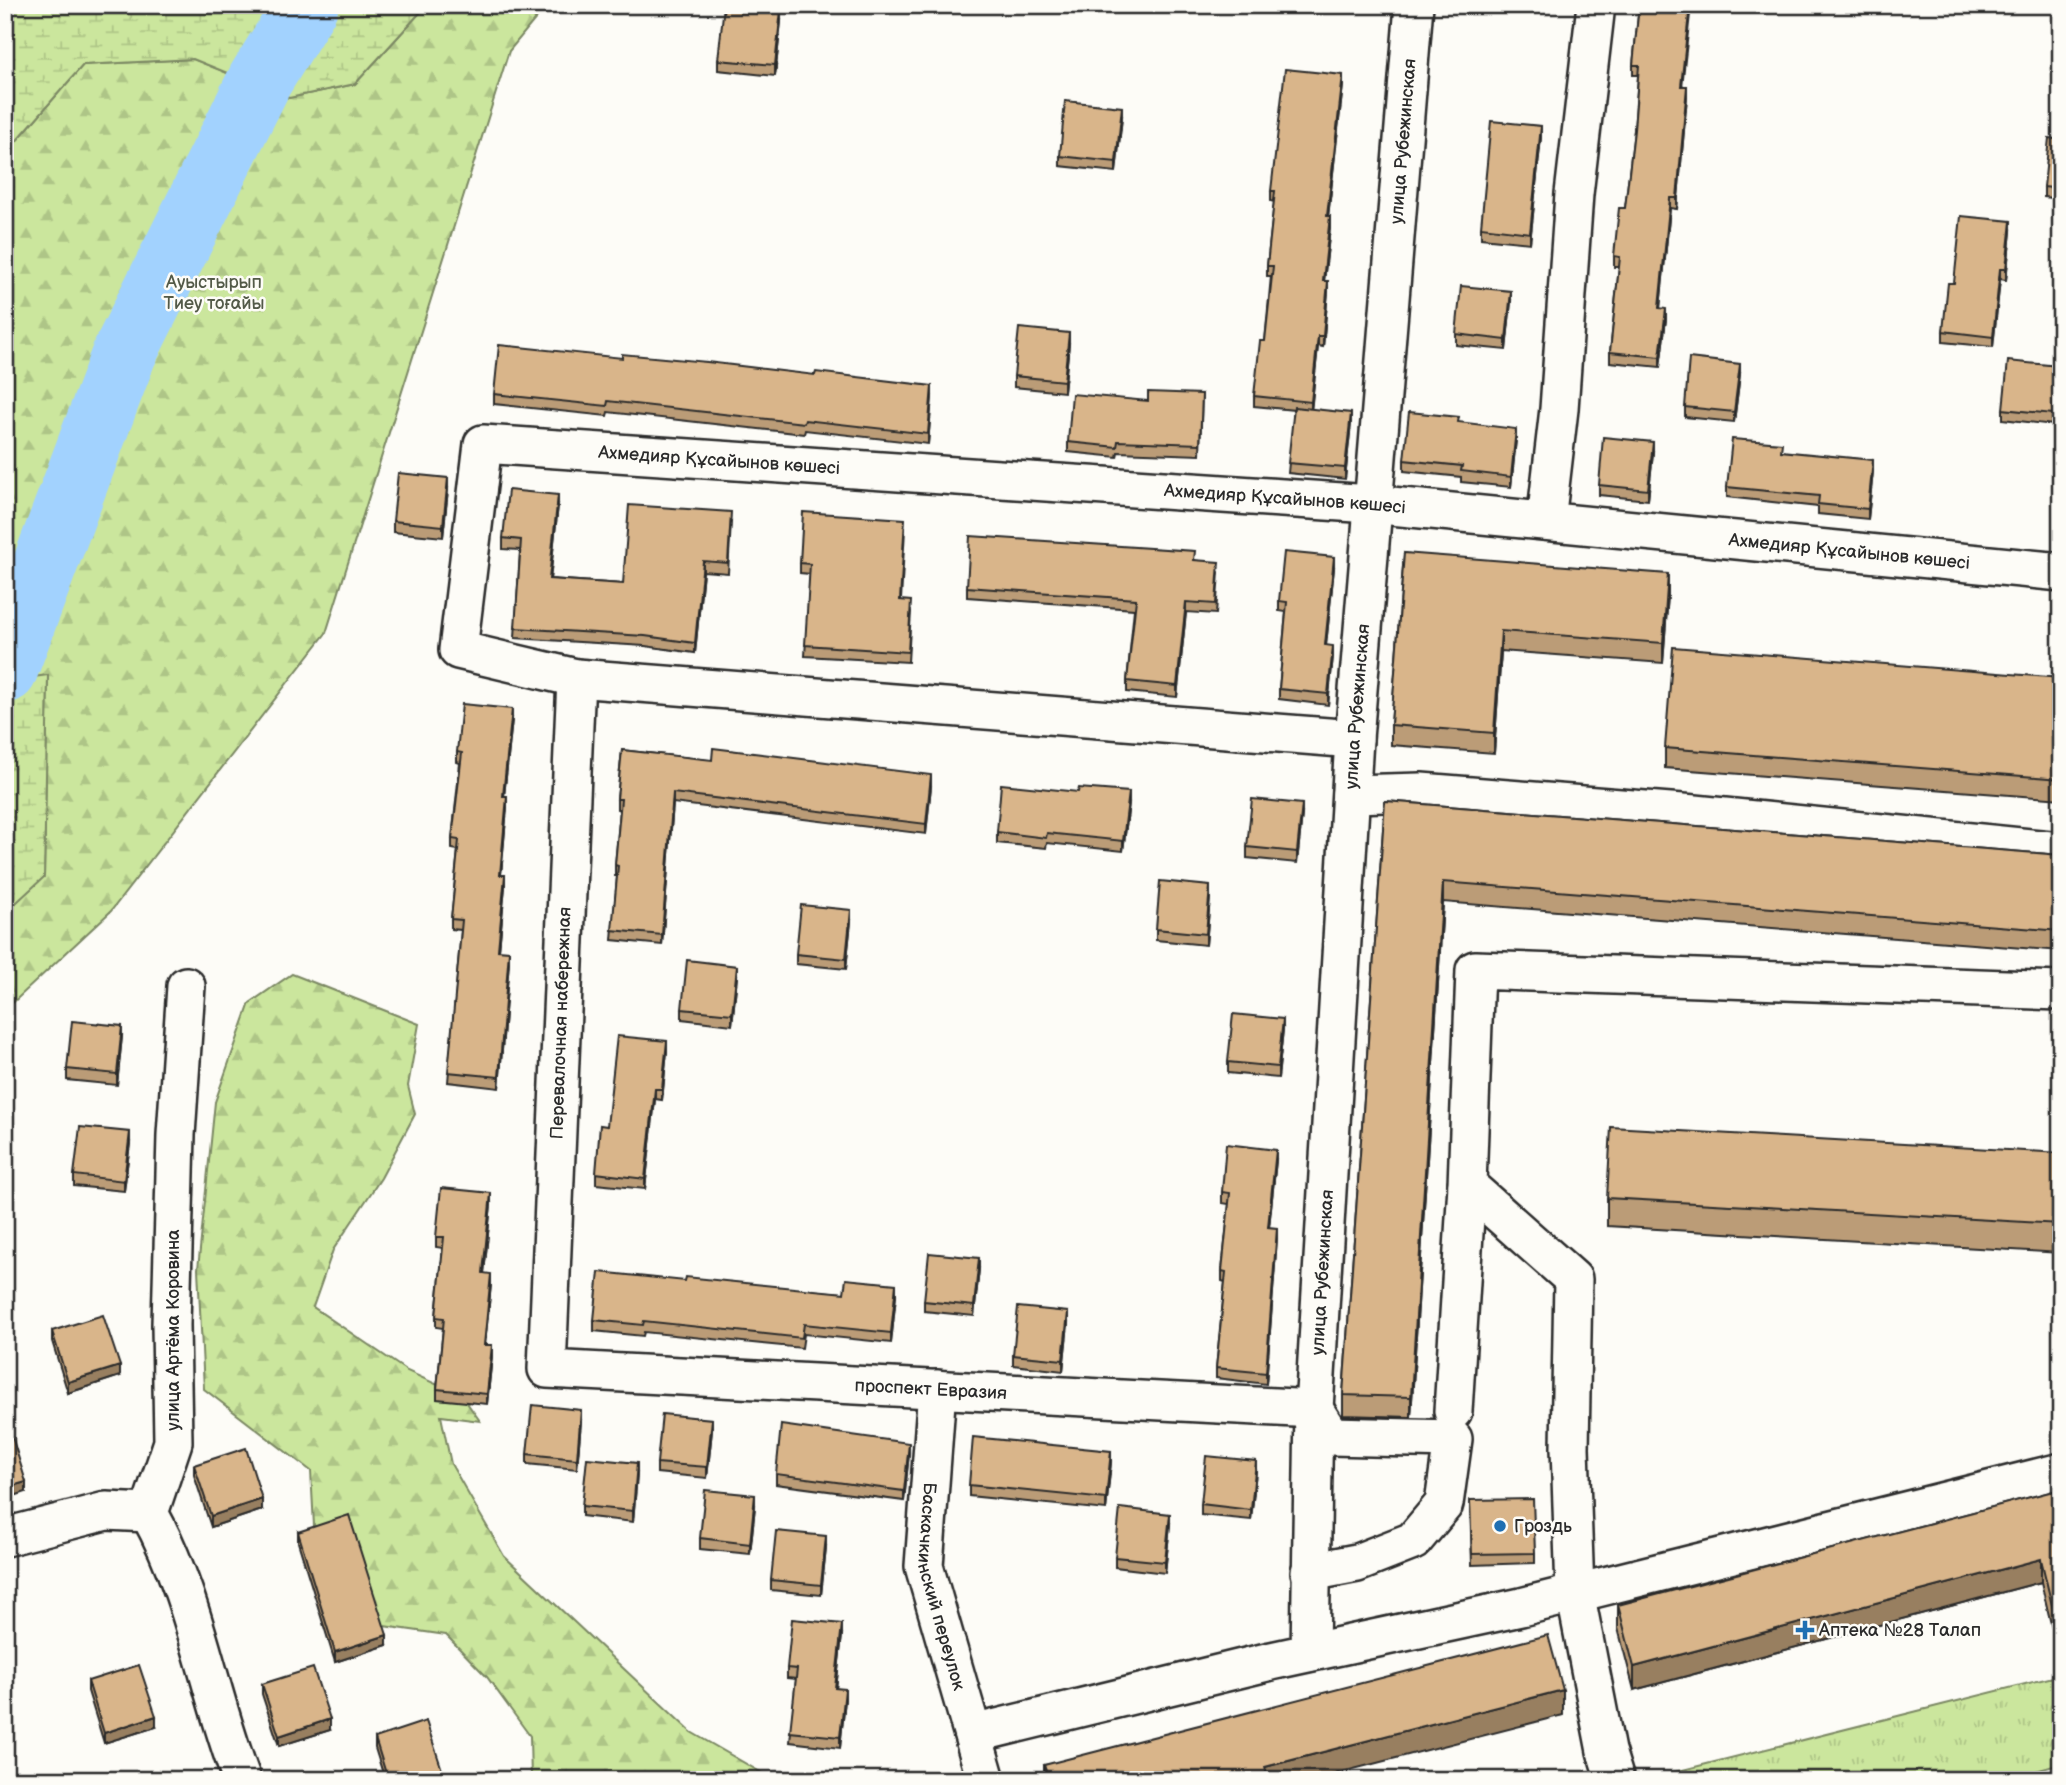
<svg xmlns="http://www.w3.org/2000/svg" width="2066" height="1785" font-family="'Balsamiq Sans',sans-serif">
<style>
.grass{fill:url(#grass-tufts);stroke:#7b8864;stroke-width:2}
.forest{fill:url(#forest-firs);stroke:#7b8864;stroke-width:2}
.wetland{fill:url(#wetland-marsh);stroke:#7b8864;stroke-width:2}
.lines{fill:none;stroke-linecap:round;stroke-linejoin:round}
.river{stroke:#a2d2fe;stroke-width:65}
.minor-casing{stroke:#2b2b2b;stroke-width:42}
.minor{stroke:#fdfcf7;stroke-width:37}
.wall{fill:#bb9c77;stroke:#2b2b2b;stroke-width:2}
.shaded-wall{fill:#987f61;stroke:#2b2b2b;stroke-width:2}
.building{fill:#d9b58a;stroke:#2b2b2b;stroke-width:2}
.poi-dot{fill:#1f6fb2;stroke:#fdfcf7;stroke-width:2.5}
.labels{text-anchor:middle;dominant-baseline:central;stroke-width:5;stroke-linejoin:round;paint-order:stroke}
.street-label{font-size:18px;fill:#2b2b2b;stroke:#fdfcf7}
.park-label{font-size:18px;fill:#535a48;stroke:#fdfcf7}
.poi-label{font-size:18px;fill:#2b2b2b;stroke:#fdfcf7;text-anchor:start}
</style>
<defs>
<pattern id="grass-tufts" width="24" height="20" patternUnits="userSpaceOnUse" patternTransform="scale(1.75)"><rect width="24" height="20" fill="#cbe69d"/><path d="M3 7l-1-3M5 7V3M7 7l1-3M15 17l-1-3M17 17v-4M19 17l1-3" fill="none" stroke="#aec587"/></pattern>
<pattern id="forest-firs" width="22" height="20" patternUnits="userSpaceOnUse" patternTransform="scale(1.75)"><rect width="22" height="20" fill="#cbe69d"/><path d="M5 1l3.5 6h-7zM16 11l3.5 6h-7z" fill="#aec587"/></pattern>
<pattern id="wetland-marsh" width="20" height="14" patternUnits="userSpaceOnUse" patternTransform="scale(1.75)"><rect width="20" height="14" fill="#cbe69d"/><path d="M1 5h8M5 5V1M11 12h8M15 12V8" fill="none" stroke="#aec587"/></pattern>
</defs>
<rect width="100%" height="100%" fill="#fdfcf7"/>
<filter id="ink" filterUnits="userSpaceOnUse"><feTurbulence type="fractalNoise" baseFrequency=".0143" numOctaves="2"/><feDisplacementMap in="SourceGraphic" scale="14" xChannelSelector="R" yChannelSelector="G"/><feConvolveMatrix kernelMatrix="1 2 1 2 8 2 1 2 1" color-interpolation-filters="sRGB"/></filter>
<g filter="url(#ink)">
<path class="grass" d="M2061,1675V1764L2003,1780H1643Z"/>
<g class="forest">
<path d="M427,5H547L509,51L326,633L111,911L5,1010V913L44,876L48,676L5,681V154L83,65L193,59L289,98L355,84Z"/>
<path d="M292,974L419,1024L408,1086L415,1114L381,1178L333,1250L313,1307L407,1371L462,1396L480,1421L441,1416L451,1464L504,1556L691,1732L774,1780H531L530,1736L487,1677L446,1635L370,1624L361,1564L314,1526L311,1471L204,1389L198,1269L215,1102L250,1003Z"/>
</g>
<g class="wetland">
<path d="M5,5H427L355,84L289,98L193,59L83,65L5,154Z"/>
<path d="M48,675L44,877L5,913V681Z"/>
</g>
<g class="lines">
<path class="river" d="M5,671L124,354L260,80L306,5"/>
<g class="minor-casing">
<g id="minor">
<path d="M1546,521L1559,409L1574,194L1596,5"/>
<path id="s1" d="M576,678L547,1369L1314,1409"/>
<path id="s2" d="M1354,739L576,678L458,650L483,444L1371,504L2061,572"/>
<path d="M1351,794L1421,792L1695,814L2061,851"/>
<path d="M186,986L176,1135L171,1325L173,1442L149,1513C195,1595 208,1692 242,1780"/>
<path id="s3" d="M937,1389L924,1566L986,1780"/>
<path d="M1453,1411L1467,1185"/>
<path d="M5,1537L106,1511L149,1513"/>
<path d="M1310,1572L1357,1563L1413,1541L1444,1504L1453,1439L1331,1436L1314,1409"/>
<path id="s4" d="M1310,1652L1314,1409L1354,739L1414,5"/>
<path d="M973,1734L1271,1661L1521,1607L2061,1472"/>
<path d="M1615,1780L1606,1751L1575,1592L1570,1448L1573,1279L1467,1185L1475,970L2061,991"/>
</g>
</g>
<use href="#minor" class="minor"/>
</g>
<g class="wall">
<path d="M1639,5L1683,86L1687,96L1677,209L1670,208L1660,308L1666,319L1660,367L1610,362V352L1619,267H1614V256L1625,208L1634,130L1638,75H1633V65Z"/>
<path d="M2015,5H2061V10Z"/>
<path d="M781,21L775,76L718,70V60Z"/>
<path d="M1343,85L1328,216L1330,227L1324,281L1328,291L1323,347L1318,346L1311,409L1351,423L1345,479L1288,473L1294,410L1254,406V396L1265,341L1271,276H1267V266L1274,202L1271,201V191Z"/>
<path d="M1122,117L1116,172L1060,166V156Z"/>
<path d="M1541,137L1530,243L1481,238V227Z"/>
<path d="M2061,140V199L2044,197V187Z"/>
<path d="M2011,231L2006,280L2000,279L1993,347L1943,342V331L1954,283Z"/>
<path d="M1511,301L1506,350L1456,345V334Z"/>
<path d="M1069,344L1064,392L1014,387V376Z"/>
<path d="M1740,374L1734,422L1685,417V407Z"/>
<path d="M2058,376L2053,425L2003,419V409Z"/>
<path d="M494,394L932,396L928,444L805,430L804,434L608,412L607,416L494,404Z"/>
<path d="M1202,394L1200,455L1118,452L1117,457L1068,452V442L1148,401Z"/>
<path d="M1459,423L1516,439L1511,487L1461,482V477L1404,471V460Z"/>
<path d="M1782,451L1873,471L1868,519L1818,514V507L1727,497V487Z"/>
<path d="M1653,452L1648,500L1599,495V485Z"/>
<path d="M448,489L443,537L393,532V521Z"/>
<path d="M558,505L550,579L623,584L731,522L728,573L703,571L695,653L645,646L515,638L520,550L503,549V538Z"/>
<path d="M905,529L901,600L911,611L908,662L805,656L810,574L800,573V563Z"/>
<path d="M1404,553L1668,594L1663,663L1501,651L1494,753L1391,745V725Z"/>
<path d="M1195,560L1219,572L1216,614L1186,612L1177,697L1127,692V681L1134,609L967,597V587Z"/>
<path d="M1334,568L1326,645L1333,656L1328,705L1279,699V689L1286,612L1279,611V601Z"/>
<path d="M2061,678V799L1665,768V748Z"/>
<path d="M512,719L504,796L507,807L501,875L505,886L499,950L509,961L499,1088L448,1082L461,930L451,929V919L458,850L452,849V839L460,763L457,762V752Z"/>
<path d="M622,750L931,786L926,834L673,803L662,945L612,940L617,876H615V865L620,810L617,809V799Z"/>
<path d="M1385,801L2061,855V951L1443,902L1411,1417L1343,1415V1395Z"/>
<path d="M1129,803L1123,851L1047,843L1046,848L997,843V832Z"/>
<path d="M1302,814L1297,863L1247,858V847Z"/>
<path d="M1210,897L1206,945L1156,940V929Z"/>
<path d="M851,921L846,969L796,964V954Z"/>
<path d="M737,976L732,1025L682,1019V1009Z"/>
<path d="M1283,1029L1278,1078L1228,1073V1062Z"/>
<path d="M122,1036L117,1085L67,1080V1069Z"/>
<path d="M667,1051L662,1100L655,1099L645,1189L596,1184V1173Z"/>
<path d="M130,1143L124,1191L74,1186V1175Z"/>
<path d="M2061,1153V1253L1607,1226V1198Z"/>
<path d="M1276,1160L1269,1227L1277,1238L1266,1384L1216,1378V1368L1225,1282L1222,1281V1271L1229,1204L1222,1203V1192Z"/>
<path d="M491,1204L484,1273L491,1284L485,1345L492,1356L487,1404L437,1399V1389L443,1328L436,1327V1317L443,1248L436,1247V1237Z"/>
<path d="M979,1269L974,1316L924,1311V1301Z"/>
<path d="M685,1281L844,1293L896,1295L891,1343L804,1334L802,1348L644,1332L643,1336L594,1331V1320Z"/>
<path d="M1068,1323L1063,1371L1013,1365V1355Z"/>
<path d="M52,1331L120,1376L68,1393L52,1341Z"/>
<path d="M581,1421L577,1469L527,1464V1454Z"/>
<path d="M712,1430L707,1478L657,1473V1463Z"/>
<path d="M909,1453L904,1501L776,1484V1474Z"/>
<path d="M1111,1462L1106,1510L969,1496V1485Z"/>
<path d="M194,1465L262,1510L211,1527L194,1475Z"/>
<path d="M1256,1471L1251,1520L1201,1515V1504Z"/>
<path d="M637,1474L633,1522L582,1516V1506Z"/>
<path d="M2061,1489L2055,1641L2041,1582L1634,1690L1618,1628V1605Z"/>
<path d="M1470,1500L1535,1553V1563L1472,1565Z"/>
<path d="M755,1506L750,1554L700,1549V1538Z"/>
<path d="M1170,1524L1165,1573L1115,1567V1557Z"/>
<path d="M298,1532L387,1645L335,1662L298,1542Z"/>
<path d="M826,1547L821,1595L771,1590V1580Z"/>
<path d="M842,1635L836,1688L845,1699L840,1748L790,1742L796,1679L787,1678V1668Z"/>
<path d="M88,1681L156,1727L104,1743L88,1691Z"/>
<path d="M262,1684L330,1730L279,1746L262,1694Z"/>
<path d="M1563,1715L1044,1778V1765Z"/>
<path d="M375,1738L443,1780H385L375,1748Z"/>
</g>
<g class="shaded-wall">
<path d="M1690,5H1691L1681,96V86Z"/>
<path d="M781,10V21L775,76V65Z"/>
<path d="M1343,75V85L1327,226V216Z"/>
<path d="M1687,86V96L1677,209V198Z"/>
<path d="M1122,107V117L1116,172V162Z"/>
<path d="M1541,126V137L1530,243V233Z"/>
<path d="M1670,198V208L1659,318V308Z"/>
<path d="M1330,216V227L1323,291V281Z"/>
<path d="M2011,221V231L2006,280V269Z"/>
<path d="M2000,269V279L1993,347V337Z"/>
<path d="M1328,281V291L1323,347V336Z"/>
<path d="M1511,291V301L1506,350V340Z"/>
<path d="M1666,309V319L1660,367V357Z"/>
<path d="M1069,333V344L1064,392V381Z"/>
<path d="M1318,336V346L1311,412V402Z"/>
<path d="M1740,364V374L1734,422V412Z"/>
<path d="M2058,366V376L2053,425V414Z"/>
<path d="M932,386V396L928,444V434Z"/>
<path d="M1351,413V423L1345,479V468Z"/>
<path d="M1516,429V439L1511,487V477Z"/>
<path d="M1653,442V452L1648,500V490Z"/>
<path d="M1873,460V471L1868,519V509Z"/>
<path d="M448,478V489L443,537V526Z"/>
<path d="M558,495V505L549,589V579Z"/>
<path d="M1334,557V568L1325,655V645Z"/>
<path d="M703,561V571L695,653V643Z"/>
<path d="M1668,574V594L1663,663V643Z"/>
<path d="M1186,602V612L1177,697V686Z"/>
<path d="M1501,631V651L1494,753V733Z"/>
<path d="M1333,646V656L1328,705V694Z"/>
<path d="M512,709V719L503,806V796Z"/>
<path d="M931,775V786L926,834V824Z"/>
<path d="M1129,792V803L1123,851V841Z"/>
<path d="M673,793V803L662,945V935Z"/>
<path d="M507,796V807L500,885V875Z"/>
<path d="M1302,804V814L1297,863V852Z"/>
<path d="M505,875V886L498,960V950Z"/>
<path d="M1443,882V902L1411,1417V1397Z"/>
<path d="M1210,886V897L1206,945V934Z"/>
<path d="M851,910V921L846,969V959Z"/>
<path d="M509,951V961L499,1088V1077Z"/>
<path d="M737,966V976L732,1025V1014Z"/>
<path d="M1283,1019V1029L1278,1078V1067Z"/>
<path d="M122,1026V1036L117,1085V1074Z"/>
<path d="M667,1041V1051L662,1100V1089Z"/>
<path d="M655,1089V1099L645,1189V1179Z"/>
<path d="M130,1132V1143L124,1191V1181Z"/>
<path d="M1276,1150V1160L1268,1237V1227Z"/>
<path d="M491,1193V1204L483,1283V1273Z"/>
<path d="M1277,1228V1238L1266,1384V1373Z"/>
<path d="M979,1258V1269L974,1316V1306Z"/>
<path d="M491,1274V1284L484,1355V1345Z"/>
<path d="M896,1284V1295L891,1343V1333Z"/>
<path d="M1068,1312V1323L1063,1371V1360Z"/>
<path d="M492,1345V1356L487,1404V1394Z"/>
<path d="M120,1366V1376L68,1393V1382Z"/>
<path d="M581,1410V1421L577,1469V1459Z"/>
<path d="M712,1419V1430L707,1478V1467Z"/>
<path d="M909,1443V1453L904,1501V1491Z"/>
<path d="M1111,1451V1462L1106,1510V1499Z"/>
<path d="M1256,1461V1471L1251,1520V1510Z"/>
<path d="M637,1463V1474L633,1522V1511Z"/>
<path d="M26,1482V1492L5,1499V1488Z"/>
<path d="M755,1495V1506L750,1554V1544Z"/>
<path d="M262,1499V1510L211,1527V1516Z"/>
<path d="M1170,1514V1524L1165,1573V1562Z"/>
<path d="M826,1536V1547L821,1595V1585Z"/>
<path d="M2041,1559V1582L1634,1690V1667Z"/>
<path d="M2061,1617V1640L2055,1641V1618Z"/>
<path d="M842,1624V1635L835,1698V1688Z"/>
<path d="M387,1635V1645L335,1662V1652Z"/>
<path d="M845,1689V1699L840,1748V1737Z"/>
<path d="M1563,1690V1715L1311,1780H1265V1767Z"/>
<path d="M156,1716V1727L104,1743V1733Z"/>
<path d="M330,1719V1730L279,1746V1736Z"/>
<path d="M443,1773V1780H421Z"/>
</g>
<g class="building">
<path d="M724,5L781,10L775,65L718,60Z"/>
<path d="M1639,5H1690L1681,86H1687L1677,198H1670L1659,308L1666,309L1660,357L1610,352L1620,257L1614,256L1619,208H1625L1634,130L1639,65H1633Z"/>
<path d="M1285,69L1343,75L1327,216H1330L1323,281H1328L1323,336H1318L1311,402L1254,396L1260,341H1265L1273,266H1267L1275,191H1271Z"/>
<path d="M1065,101L1122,107L1116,162L1060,156Z"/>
<path d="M1491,121L1541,126L1530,233L1481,227Z"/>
<path d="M2049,138L2061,140V189L2044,187Z"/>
<path d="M1961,216L2011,221L2006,269H2000L1993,337L1943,331L1948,283H1954Z"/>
<path d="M1461,286L1511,291L1506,340L1456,334Z"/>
<path d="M1019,328L1069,333L1064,381L1014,376Z"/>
<path d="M499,345L622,358V354L707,362L815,375L816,372L932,386L928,434L805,420L804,423L608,401L607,406L494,394Z"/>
<path d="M1689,358L1740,364L1734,412L1685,407Z"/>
<path d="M2008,361L2058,366L2053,414L2003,409Z"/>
<path d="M1148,392L1202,394L1200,444L1118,441L1117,447L1068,442L1072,394L1148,401Z"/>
<path d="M1294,407L1351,413L1345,468L1288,463Z"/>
<path d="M1409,412L1459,417L1458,422L1516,429L1511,477L1461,471L1462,466L1404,460Z"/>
<path d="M1603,437L1653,442L1648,490L1599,485Z"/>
<path d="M1732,439L1782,443L1781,451L1873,460L1868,509L1818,504L1819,496L1727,487Z"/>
<path d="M398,473L448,478L443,526L393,521Z"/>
<path d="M508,490L558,495L549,579L623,584L629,505L731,512L728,563L703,561L695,643L645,636L515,628L521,540L503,538Z"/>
<path d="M803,512L905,519L900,600L911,601L908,652L805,645L810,564L800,563Z"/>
<path d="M970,536L1195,551L1194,560L1219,562L1216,604L1186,602L1177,686L1127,681L1136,599L967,587Z"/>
<path d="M1284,552L1334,557L1325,645L1333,646L1328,694L1279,689L1287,602L1279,601Z"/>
<path d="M1404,553L1668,574L1663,643L1501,631L1494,733L1391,725Z"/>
<path d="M1673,647L2061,678V779L1665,748Z"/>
<path d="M462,704L512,709L503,796H507L500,875H505L498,950L509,951L499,1077L448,1072L462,920L451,919L459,840L452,839L462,753L457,752Z"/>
<path d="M713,748L931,775L926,824L673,793L662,935L612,930L618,866L615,865L621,799H617L622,750L712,760Z"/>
<path d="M1001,784L1078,792L1079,788L1129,792L1123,841L1047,833L1046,838L997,832Z"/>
<path d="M1252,799L1302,804L1297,852L1247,847Z"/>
<path d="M1385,801L2061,855V931L1443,882L1411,1397L1343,1395Z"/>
<path d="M1160,881L1210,886L1206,934L1156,929Z"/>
<path d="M801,905L851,910L846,959L796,954Z"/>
<path d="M687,960L737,966L732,1014L682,1009Z"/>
<path d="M1233,1014L1283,1019L1278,1067L1228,1062Z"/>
<path d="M72,1021L122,1026L117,1074L67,1069Z"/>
<path d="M617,1036L667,1041L662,1089H655L645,1179L596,1173L600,1125L607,1126Z"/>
<path d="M80,1127L130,1132L124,1181L74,1175Z"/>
<path d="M1611,1127L2061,1153V1224L1607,1198Z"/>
<path d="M1226,1144L1276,1150L1268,1227L1277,1228L1266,1373L1216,1368L1226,1272L1222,1271L1230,1193L1222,1192Z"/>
<path d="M441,1188L491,1193L483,1273L491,1274L484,1345H492L487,1394L437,1389L444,1318L436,1317L444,1237H436Z"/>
<path d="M929,1253L979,1258L974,1306L924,1301Z"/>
<path d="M599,1272L685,1281L686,1277L844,1293L846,1279L896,1284L891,1333L804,1324L802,1338L644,1321L643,1325L594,1320Z"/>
<path d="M1018,1307L1068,1312L1063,1360L1013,1355Z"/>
<path d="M103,1315L120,1366L68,1382L52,1331Z"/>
<path d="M532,1405L581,1410L577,1459L527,1454Z"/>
<path d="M662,1414L712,1419L707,1467L657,1463Z"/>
<path d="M781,1425L909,1443L904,1491L776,1474Z"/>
<path d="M10,1430L26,1482L5,1488V1431Z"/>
<path d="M973,1437L1111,1451L1106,1499L969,1485Z"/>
<path d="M246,1448L262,1499L211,1516L194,1465Z"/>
<path d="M1206,1456L1256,1461L1251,1510L1201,1504Z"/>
<path d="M587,1458L637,1463L633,1511L582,1506Z"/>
<path d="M2061,1489V1617L2055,1618L2041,1559L1634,1667L1618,1605Z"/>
<path d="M705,1490L755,1495L750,1544L700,1538Z"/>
<path d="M1533,1499L1535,1553L1472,1554L1470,1500Z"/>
<path d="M1120,1508L1170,1514L1165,1562L1115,1557Z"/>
<path d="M349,1515L387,1635L335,1652L298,1532Z"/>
<path d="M776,1531L826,1536L821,1585L771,1580Z"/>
<path d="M792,1619L842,1624L835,1688L845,1689L840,1737L790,1732L797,1669L787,1668Z"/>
<path d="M1548,1635L1563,1690L1265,1767L1268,1780H1038L1048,1777L1044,1765Z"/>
<path d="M139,1665L156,1716L104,1733L88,1681Z"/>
<path d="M313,1668L330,1719L279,1736L262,1684Z"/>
<path d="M426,1721L443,1773L421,1780H388L375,1738Z"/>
</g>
</g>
<g class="poi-dot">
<circle cx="1500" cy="1526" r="7"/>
<path d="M1801.5 1619.5h7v7h7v7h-7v7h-7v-7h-7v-7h7z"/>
</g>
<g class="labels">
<g class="street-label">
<text stroke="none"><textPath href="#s4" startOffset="1514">улица Рубежинская</textPath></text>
<text stroke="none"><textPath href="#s2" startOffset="1346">Ахмедияр Құсайынов көшесі</textPath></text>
<text stroke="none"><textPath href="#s2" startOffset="1913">Ахмедияр Құсайынов көшесі</textPath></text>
<text stroke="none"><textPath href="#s2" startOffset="2480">Ахмедияр Құсайынов көшесі</textPath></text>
<text stroke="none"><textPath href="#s4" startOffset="947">улица Рубежинская</textPath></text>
<text transform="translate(561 1023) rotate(-88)">Перевалочная набережная</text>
<text stroke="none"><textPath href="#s4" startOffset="380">улица Рубежинская</textPath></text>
<text transform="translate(173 1330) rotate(-90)">улица Артёма Коровина</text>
<text stroke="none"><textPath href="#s1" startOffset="1076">проспект Евразия</textPath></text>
<text stroke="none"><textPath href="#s3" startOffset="200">Баскачкинский переулок</textPath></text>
</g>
<g class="park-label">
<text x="214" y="282">Ауыстырып<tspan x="214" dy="21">Тиеу тоғайы</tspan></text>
</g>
<g class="poi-label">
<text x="1514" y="1526">Гроздь</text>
<text x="1819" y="1630">Аптека №28 Талап</text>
</g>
</g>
<rect width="2066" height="1785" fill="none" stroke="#fdfcf7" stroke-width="28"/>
<rect x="14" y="14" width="2038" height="1757" fill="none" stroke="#2b2b2b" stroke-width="2.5" filter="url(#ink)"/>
</svg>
